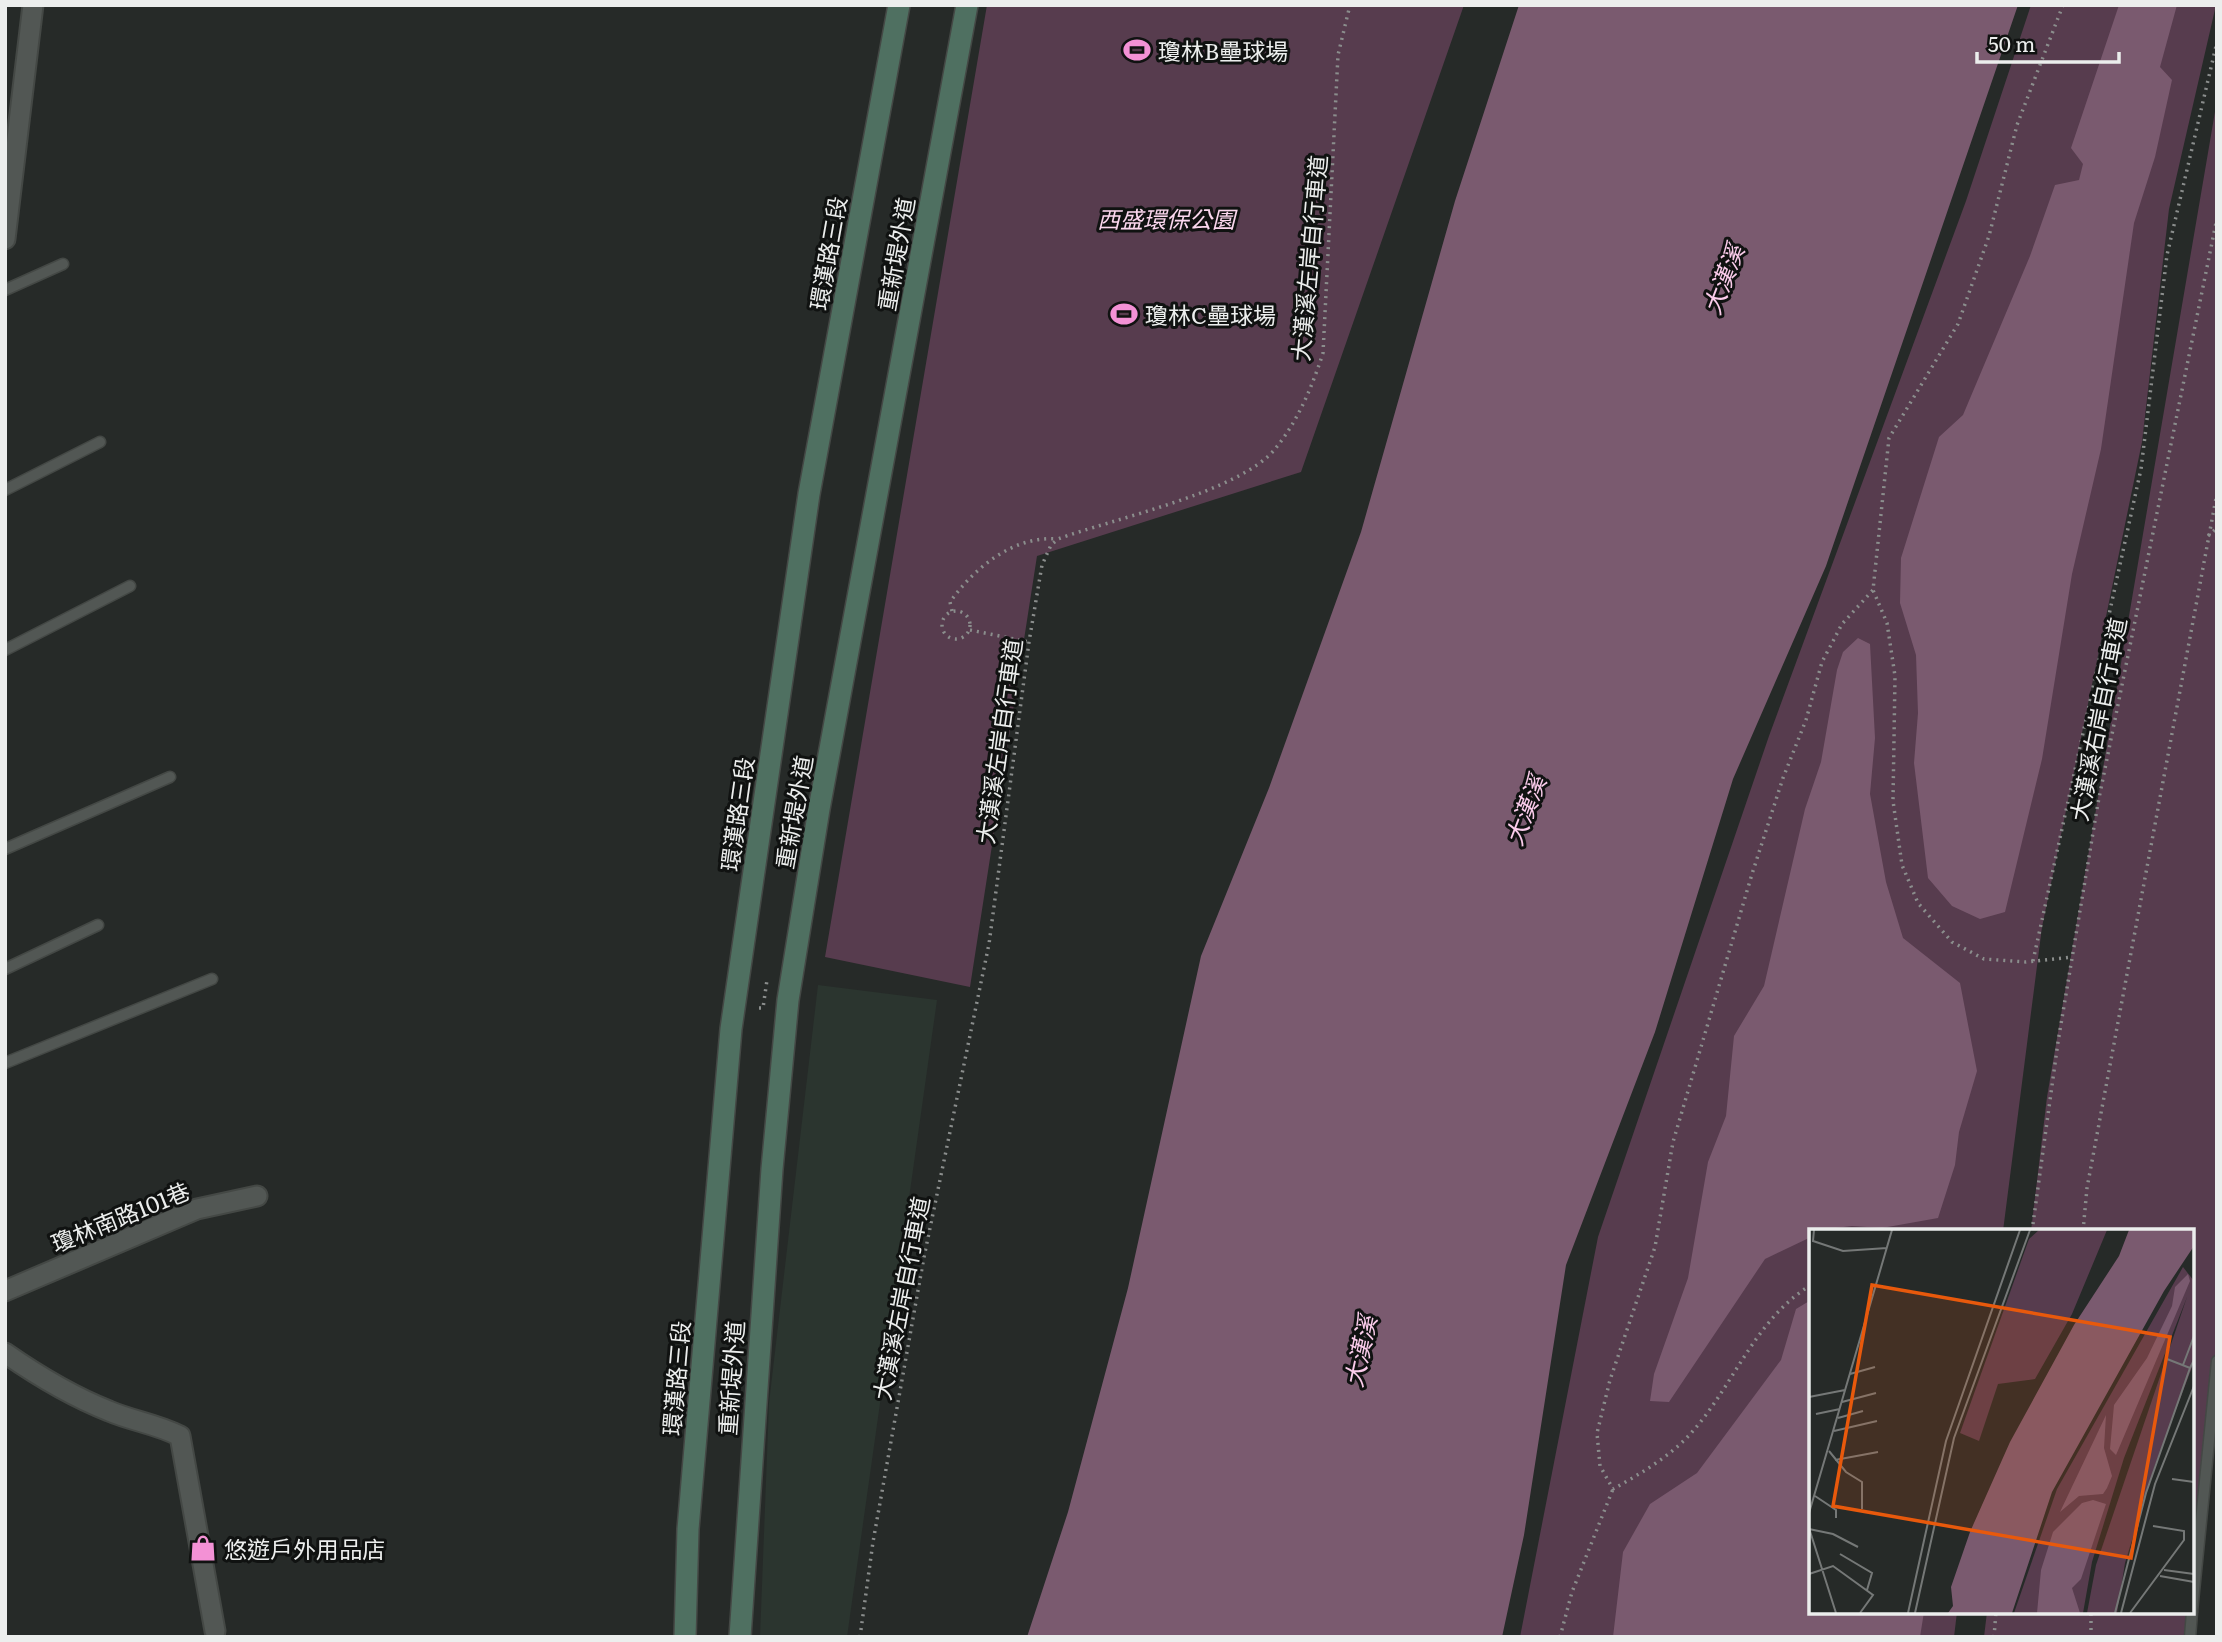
<svg xmlns="http://www.w3.org/2000/svg" width="2222" height="1642" font-family="Literata,'Noto Sans TC',serif">
<style>
.built{fill:#2b352f}
.green{fill:#573c4e}
.water{fill:#7a5a6f}
.lines{fill:none;stroke-linecap:round;stroke-linejoin:round}
.lane-casing{stroke:#444845;stroke-width:13}
.street-casing{stroke:#444845;stroke-width:23}
.secondary-casing{stroke:#444845;stroke-width:24}
.path{stroke:#8b8e8d;stroke-width:3.5;stroke-dasharray:2 5;stroke-linecap:butt}
.lane{stroke:#525754;stroke-width:10}
.street{stroke:#525754;stroke-width:19}
.secondary{stroke:#4f7061;stroke-width:21}
.labels{text-anchor:middle;dominant-baseline:central;stroke-width:6;stroke-linejoin:round;paint-order:stroke}
.poi-label{font-size:23px;fill:#eceeed;stroke:#101211;text-anchor:start}
.park-label{font-size:23px;font-style:italic;fill:#fbd7ee;stroke:#101211}
.street-label{font-size:23px;fill:#eceeed;stroke:#101211}
.water-label{font-size:24px;font-style:italic;fill:#fbcceb;stroke:#101211}
.inset-road{fill:none;stroke:#757877;stroke-width:2}
.view{fill:#e8590c;fill-opacity:0.15;stroke:#e8590c;stroke-width:3.5}
.inset-edge{fill:none;stroke:#eceeed;stroke-width:3.5}
</style>
<rect width="100%" height="100%" fill="#262a28"/>
<path class="built" d="M818,985L937,1000L847,1637H760L769,1403Z"/>
<g class="green">
<path d="M987,5H1464L1301,472L1037,556L970,987L825,957Z"/>
<path d="M2031,5H2216L2169,209L2142,442L2042,927L2003,1231H1811V1612H1957L1954,1637H1520L1598,1237L1769,736L1966,201Z"/>
<path d="M2217,100V1408L2190,1637H1984L1987,1612H2192V1231H2031L2047,1097Z"/>
</g>
<g class="water">
<path d="M1519,5H2018L1826,566L1733,779L1655,1032L1566,1265L1524,1535L1502,1637H1027L1068,1512L1128,1288L1201,956L1269,788L1361,532L1455,201Z"/>
<path d="M2119,5H2177L2160,67L2172,80L2155,157L2134,223L2101,449L2072,574L2042,759L2005,912L1980,919L1952,906L1928,878L1914,763L1918,713L1916,655L1900,603L1901,558L1939,437L1963,415L2030,256L2055,185L2079,180L2083,164L2071,148Z"/>
<path d="M1858,638L1870,644L1875,738L1870,794L1886,882L1903,938L1960,983L1977,1071L1959,1132L1955,1165L1938,1218L1882,1228L1852,1226L1811,1231V1237L1765,1259L1669,1402L1650,1401L1654,1374L1688,1278L1708,1162L1726,1116L1734,1036L1764,986L1805,809L1821,762L1837,670L1843,652Z"/>
<path d="M1811,1300V1612H1924L1920,1637H1613L1623,1552L1650,1504L1697,1473L1781,1360L1796,1309Z"/>
</g>
<g class="lines">
<g class="lane-casing">
<g id="lane">
<path d="M5,290L63,264"/>
<path d="M5,490L100,442"/>
<path d="M5,650L130,586"/>
<path d="M5,849L170,777"/>
<path d="M5,969L98,925"/>
<path d="M5,1063L212,979"/>
<path d="M2192,1611L2217,1361"/>
<path d="M2190,1637L2192,1612"/>
</g>
</g>
<g class="street-casing">
<g id="street">
<path d="M5,239L33,5"/>
<path d="M5,1291L197,1209L257,1196"/>
<path d="M5,1353C38,1376 71,1396 109,1411C132,1421 157,1424 180,1436L215,1631"/>
</g>
</g>
<g class="secondary-casing">
<g id="secondary">
<path d="M685,1637L688,1529L731,1029L809,494L899,5"/>
<path d="M740,1637L772,1169L788,1000L819,809L967,5"/>
</g>
</g>
<g class="path">
<path d="M2063,5L2017,125L1989,236L1958,324L1889,438L1873,590L1887,623L1895,676L1893,801L1902,865L1918,903L1952,942L1984,959L2026,962L2073,957"/>
<path d="M2208,536L2217,528"/>
<circle cx="956" cy="625" r="14"/>
<path d="M952,611L950,602C974,568 1014,535 1058,539"/>
<path d="M970,630L1029,642"/>
<path d="M2033,961L2141,469L2167,255L2217,42"/>
<path d="M759,1008H763L767,980"/>
<path d="M2032,1231L2058,1042L2098,803L2217,218"/>
<path d="M2083,1231L2087,1188L2217,493"/>
<path d="M1811,1285C1755,1319 1734,1385 1692,1432C1671,1456 1640,1474 1613,1489L1600,1466L1597,1433L1610,1380L1655,1247L1673,1142L1752,874L1783,778L1806,720L1822,662L1842,624L1873,590"/>
<path d="M860,1637L873,1542L924,1257L989,944L1029,642L1042,565L1051,545L1058,539C1112,519 1240,492 1275,449C1298,421 1312,387 1323,353L1338,55L1350,5"/>
<path d="M1560,1637L1572,1592L1613,1489"/>
<path d="M1994,1637L1996,1612"/>
<path d="M2091,1637V1612"/>
</g>
<use href="#lane" class="lane"/>
<use href="#street" class="street"/>
<use href="#secondary" class="secondary"/>
</g>
<defs>
<g id="stadium-bare" transform="scale(2.1)"><path d="M0-5a6.5 5 0 1 0 0 10a6.5 5 0 1 0 0-10ZM-3.5-1.8h7v3.6h-7Z" fill="#f391d5" stroke="#101211" stroke-width="2.5" paint-order="stroke"/></g>
<g id="shop-bare" transform="scale(2.1)"><path d="M-5-2.5h2.3a2.7 3.5 0 0 1 5.4 0H5L5.5 6h-11ZM-1.5-2.5h3a1.5 2.3 0 0 0-3 0Z" fill="#f391d5" stroke="#101211" stroke-width="2.5" paint-order="stroke"/></g>
</defs>
<g fill-rule="evenodd">
<use href="#stadium-bare" x="1137" y="50"/>
<use href="#stadium-bare" x="1124" y="314"/>
<use href="#shop-bare" x="203" y="1548"/>
</g>
<g class="labels">
<g class="poi-label">
<text x="1158" y="50">瓊林B壘球場</text>
<text x="1145" y="314">瓊林C壘球場</text>
<text x="224" y="1548">悠遊戶外用品店</text>
</g>
<g class="park-label">
<text x="1166" y="218">西盛環保公園</text>
</g>
<g class="street-label">
<text transform="translate(827 253) rotate(-80)">環漢路三段</text>
<text transform="translate(895 254) rotate(-80)">重新堤外道</text>
<text transform="translate(1308 258) rotate(-85)">大漢溪左岸自行車道</text>
<text transform="translate(2097 719) rotate(-79)">大漢溪右岸自行車道</text>
<text transform="translate(998 741) rotate(-82)">大漢溪左岸自行車道</text>
<text transform="translate(793 812) rotate(-80)">重新堤外道</text>
<text transform="translate(736 814) rotate(-82)">環漢路三段</text>
<text transform="translate(120 1216) rotate(-22)">瓊林南路101巷</text>
<text transform="translate(900 1298) rotate(-79)">大漢溪左岸自行車道</text>
<text transform="translate(675 1378) rotate(-85)">環漢路三段</text>
<text transform="translate(730 1378) rotate(-86)">重新堤外道</text>
</g>
<g class="water-label">
<text transform="translate(1722 279) rotate(-69)">大漢溪</text>
<text transform="translate(1524 810) rotate(-69)">大漢溪</text>
<text transform="translate(1359 1351) rotate(-78)">大漢溪</text>
</g>
</g>
<g transform="translate(1809 1229)">
<rect width="385" height="385" fill="#262a28"/>
<path d="M230,1H298L263,85L226,150L189,155L170,212L151,204L220,10ZM374,38L385,52V133L346,236L316,334L308,384H278L287,336L378,68L315,229L283,333L274,384H205L248,260Z" fill="#573c4e"/>
<path d="M320,1H385V17L355,62L243,263L203,384H139L144,377L142,358L161,303L201,213L265,96L310,27ZM379,45L381,52L307,226L301,220L305,176L338,129L363,77L366,58ZM297,186L295,219L303,247L298,259L294,265L270,267L251,283ZM284,271L297,275L272,350L263,359L271,384H228L232,341L244,303L273,274Z" fill="#7a5a6f"/>
<path class="inset-road" d="M5,1L4,12L34,22L78,19M358,130L381,139L385,131M374,136L385,107M41,145L66,138M0,168L36,161M33,173L67,164M7,185L31,180M29,189L54,182M25,202L68,192M20,222L37,243L53,253V280M26,231L69,223M363,250L385,253M6,267L27,281V289M0,284L83,1M0,299L27,384M0,300L24,305L49,318M31,325L63,344L58,361M355,341L385,345M0,345L24,337L64,366L51,384M351,347L385,353M99,384L137,212L211,1M106,384L145,209L221,1M306,384L337,264L381,139M312,384L346,255L385,157M321,384L375,311V302L344,297"/>
<path class="view" d="M63,56L361,108L322,329L24,277Z"/>
<rect width="385" height="385" class="inset-edge"/>
</g>
<rect width="2222" height="1642" fill="none" stroke="#eceeed" stroke-width="14"/>
<path d="M1977 52v10h142v-10" fill="none" stroke="#eceeed" stroke-width="3.5"/>
<text x="1988" y="52" font-size="21" fill="#eceeed" stroke="#101211" stroke-width="5" paint-order="stroke">50 m</text>
</svg>
